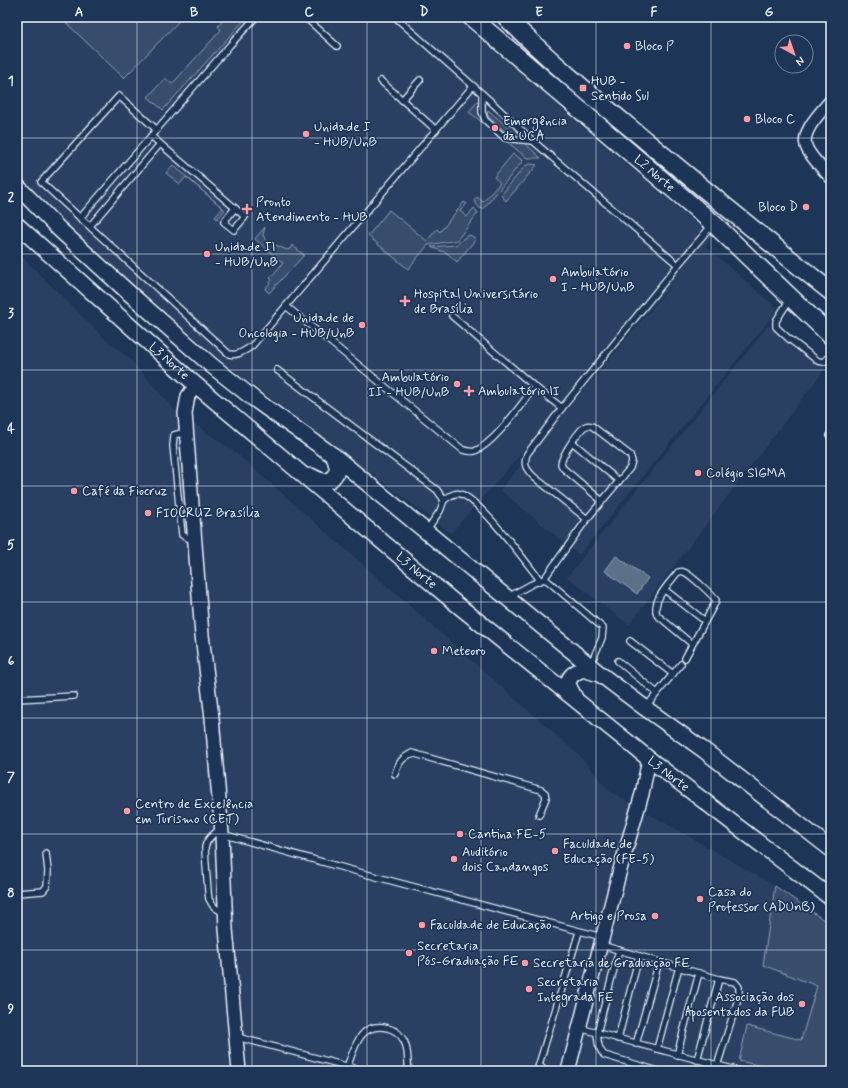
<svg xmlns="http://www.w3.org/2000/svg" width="848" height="1088" font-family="Mynerve,sans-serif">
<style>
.built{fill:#2a4162}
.green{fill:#374d6c;stroke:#909fb2}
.water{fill:#5d7089;stroke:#95a4b5}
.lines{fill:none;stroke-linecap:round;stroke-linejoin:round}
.service-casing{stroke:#e8f1f8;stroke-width:8}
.minor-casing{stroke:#e8f1f8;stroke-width:14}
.tertiary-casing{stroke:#e8f1f8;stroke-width:16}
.secondary-casing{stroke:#e8f1f8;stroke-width:18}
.primary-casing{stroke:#e8f1f8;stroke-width:20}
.service{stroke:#1d3557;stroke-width:5.5}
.minor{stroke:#1d3557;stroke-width:11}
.tertiary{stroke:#1d3557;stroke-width:13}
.secondary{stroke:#1d3557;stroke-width:15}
.primary{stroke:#1d3557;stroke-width:17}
.grid{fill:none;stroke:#e8f1f8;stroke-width:1;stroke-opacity:0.55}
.poi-dot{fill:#ff9aa2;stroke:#1d3557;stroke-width:1.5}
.labels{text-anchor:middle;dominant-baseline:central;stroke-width:3.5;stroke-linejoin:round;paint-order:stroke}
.poi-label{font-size:13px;fill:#e8f1f8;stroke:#1d3557;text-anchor:start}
.street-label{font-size:13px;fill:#e8f1f8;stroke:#1d3557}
.neatline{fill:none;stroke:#e8f1f8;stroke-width:1.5}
.grid-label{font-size:13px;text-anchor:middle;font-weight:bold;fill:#e8f1f8}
</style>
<rect width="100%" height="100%" fill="#1d3557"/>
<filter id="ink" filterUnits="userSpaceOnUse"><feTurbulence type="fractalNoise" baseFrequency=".025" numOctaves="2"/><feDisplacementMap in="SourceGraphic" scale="8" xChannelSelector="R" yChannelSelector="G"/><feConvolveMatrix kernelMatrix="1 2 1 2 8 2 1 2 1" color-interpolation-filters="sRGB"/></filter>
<g filter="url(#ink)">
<g class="built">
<path d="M17,17H454L712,237L705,246L778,309L579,555L500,490L684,270L451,533L225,364L54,214L17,175Z"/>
<path d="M17,252L102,336L132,361L174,410L235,452L581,757L609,791L775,886L831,927V1071H17Z"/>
<path d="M768,326L825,369L629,625L567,577Z"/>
</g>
<g class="green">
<path d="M60,17H183L124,78Z"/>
<path d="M226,17H247L163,110L148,97L165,78L172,84L221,30L218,26Z"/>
<path d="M479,102L480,103L486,122L484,124L469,112L476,103Z"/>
<path d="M488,110L519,137H511L487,115Z"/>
<path d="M521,140L541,158H527L506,141Z"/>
<path d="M513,154L521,159L522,162L483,209L480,208L474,201L477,197L483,202L500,183L494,177Z"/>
<path d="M530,164L537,165L506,201L501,195L525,166Z"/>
<path d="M173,165L225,210L217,219L215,217L223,208L186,177L180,184L166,173Z"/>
<path d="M464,202L467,204L460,211L467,217L474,208L478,213L457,240L428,245L408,269L368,236L389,210L427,241L437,229L440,232Z"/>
<path d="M265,227L263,235L266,241L287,250L290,249L292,245L304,255L269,293L265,289L272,280L270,278L283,263L255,239Z"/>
<path d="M470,235L476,239L457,262L447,253L431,247L456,245L464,238Z"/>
<path d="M775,886L831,925V1071H787L739,1061L747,1026L801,1040L817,986L763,965Z"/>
</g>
<path class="water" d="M616,556L648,578L637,594L605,571Z"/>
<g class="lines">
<g class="service-casing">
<g id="service">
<path d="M305,17L337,46"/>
<path d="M395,17L487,98L533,141L678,265L712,225"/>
<path d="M381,81L436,130"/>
<path d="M482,94V112L485,120L505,138L532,141"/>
<path d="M402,100L420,80"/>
<path d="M157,130L119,96L41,182L229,354C238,356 244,351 252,346L473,86"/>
<path d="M151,136L235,208L245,217L234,230L224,222L235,208"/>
<path d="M80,218L230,45L256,17"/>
<path d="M90,226L160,144"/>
<path d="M790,299L776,321V327L788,338L818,361L824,362L831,355"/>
<path d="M286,306L463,450C467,451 472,452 475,451C496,442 520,405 535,387"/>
<path d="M452,316L535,387L562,408L678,265"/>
<path d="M277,370L437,490L444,500L440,511L426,531"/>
<path d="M562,408L527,454C523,465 526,469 534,477L587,519"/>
<path d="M831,431L830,436L831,438"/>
<path d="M186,432L174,435L173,446L182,535L188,538L194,539"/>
<path d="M572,442L619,481"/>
<path d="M444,500C450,496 455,492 461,494C481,501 525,561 540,580"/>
<path d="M544,579L587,519L630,468L632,461L630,455L592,426C589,425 586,425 583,428C576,435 562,455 561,464L563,468L602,501"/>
<path d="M665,590L705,621"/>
<path d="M508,597L532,584L544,579L548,581L603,628L602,638L590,666"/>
<path d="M630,641L673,674"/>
<path d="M685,658L715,603L716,600C712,595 690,574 684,572C681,571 681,572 678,572C670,583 651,600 657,615L692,644"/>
<path d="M618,661L657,693"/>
<path d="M17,699L74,696"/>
<path d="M646,707L681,664"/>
<path d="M395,774C399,762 401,759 412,753L541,790L545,793L546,798L539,815"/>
<path d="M221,828C215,833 207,838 205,847C205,851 208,896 209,899C212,906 218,911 225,912"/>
<path d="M222,834L362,873L602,937"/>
<path d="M17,893L43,891L47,886L48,871L46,853"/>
<path d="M601,945L719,979L735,982L739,987V996L717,1066L715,1071"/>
<path d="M619,950L597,1033C598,1042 598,1048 604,1055L658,1071"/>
<path d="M579,1028L740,1071"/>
<path d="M237,1037L365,1071"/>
<path d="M618,1039L639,956"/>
<path d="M636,1044L659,962"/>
<path d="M657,1049L679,967"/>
<path d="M677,1055L699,973"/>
<path d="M697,1060L719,979"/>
<path d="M539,1065L545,1071"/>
<path d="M347,1067C355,1047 360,1021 388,1028C395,1030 401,1035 404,1041C409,1050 407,1061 409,1071"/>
<path d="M537,1071L579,932"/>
</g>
</g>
<g class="minor-casing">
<path id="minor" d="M831,100C822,111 801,131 806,146C809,156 824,170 831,178"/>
</g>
<g class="tertiary-casing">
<g id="tertiary">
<path d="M196,385L188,396L185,413L202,635L212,718L222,834L226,929L239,1071"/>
<path d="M568,1071L621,866L642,794L649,759"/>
</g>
</g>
<g class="secondary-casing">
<g id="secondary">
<path d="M17,186L59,229L128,292L211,365L254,399L334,456L600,674L645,708L705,751L831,849"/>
<path id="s1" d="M17,225L196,385L454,602L649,759L831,898"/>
<path d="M311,476C324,483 331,485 338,469L334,456"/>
<path d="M575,698L568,685C568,676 575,672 583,669L599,674"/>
</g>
</g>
<g class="primary-casing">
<g id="primary">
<path id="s2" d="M471,17L714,224L831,336"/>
<path d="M506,17C549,61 598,101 646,141C707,192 769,242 831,292"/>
</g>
</g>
<use href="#service" class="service"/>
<use href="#minor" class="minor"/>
<use href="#tertiary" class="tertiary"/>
<use href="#secondary" class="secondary"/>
<use href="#primary" class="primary"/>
</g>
</g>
<path class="grid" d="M137,17V1071M252,17V1071M367,17V1071M481,17V1071M596,17V1071M711,17V1071M17,138H831M17,254H831M17,370H831M17,486H831M17,602H831M17,718H831M17,834H831M17,950H831"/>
<g class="poi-dot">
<circle cx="627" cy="46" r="4"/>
<rect x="579" y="84" width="8" height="8" rx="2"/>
<circle cx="747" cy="119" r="4"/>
<circle cx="495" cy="128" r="4"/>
<circle cx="306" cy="134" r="4"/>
<circle cx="806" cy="207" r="4"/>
<path d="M245 203h4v4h4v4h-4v4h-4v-4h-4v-4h4z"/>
<circle cx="207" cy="254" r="4"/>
<circle cx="553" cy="279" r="4"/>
<path d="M403 295h4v4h4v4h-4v4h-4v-4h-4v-4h4z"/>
<circle cx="362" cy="325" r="4"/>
<circle cx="457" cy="384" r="4"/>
<path d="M467 385h4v4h4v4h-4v4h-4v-4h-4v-4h4z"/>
<circle cx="698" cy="473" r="4"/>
<circle cx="74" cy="491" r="4"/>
<circle cx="148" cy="513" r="4"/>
<circle cx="434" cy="651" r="4"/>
<circle cx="127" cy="811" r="4"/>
<circle cx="460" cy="834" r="4"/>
<circle cx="555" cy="851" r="4"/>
<circle cx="454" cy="859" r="4"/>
<circle cx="700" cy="899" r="4"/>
<circle cx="655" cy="916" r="4"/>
<circle cx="422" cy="925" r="4"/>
<circle cx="409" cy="953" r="4"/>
<circle cx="525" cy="963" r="4"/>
<circle cx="529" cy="989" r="4"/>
<circle cx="802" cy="1004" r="4"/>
</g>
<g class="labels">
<g class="poi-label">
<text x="635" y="46">Bloco P</text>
<text x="591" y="81">HUB -<tspan x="591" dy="15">Sentido Sul</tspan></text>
<text x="755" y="119">Bloco C</text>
<text x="503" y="121">Emergência<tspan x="503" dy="15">da UCA</tspan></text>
<text x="314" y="127">Unidade I<tspan x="314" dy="15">- HUB/UnB</tspan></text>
<text x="256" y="202">Pronto<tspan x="256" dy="15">Atendimento - HUB</tspan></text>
<text x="798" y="207" text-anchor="end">Bloco D</text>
<text x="215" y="247">Unidade II<tspan x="215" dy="15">- HUB/UnB</tspan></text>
<text x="561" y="272">Ambulatório<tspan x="561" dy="15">I - HUB/UnB</tspan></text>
<text x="414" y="294">Hospital Universitário<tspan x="414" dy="15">de Brasília</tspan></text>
<text x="354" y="318" text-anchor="end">Unidade de<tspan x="354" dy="15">Oncologia - HUB/UnB</tspan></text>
<text x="449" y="377" text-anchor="end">Ambulatório<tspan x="449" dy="15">II - HUB/UnB</tspan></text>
<text x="478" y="391">Ambulatório II</text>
<text x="706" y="473">Colégio SIGMA</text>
<text x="82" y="491">Café da Fiocruz</text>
<text x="156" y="513">FIOCRUZ Brasília</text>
<text x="442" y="651">Meteoro</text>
<text x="135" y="804">Centro de Excelência<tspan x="135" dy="15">em Turismo (CET)</tspan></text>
<text x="468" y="834">Cantina FE-5</text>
<text x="563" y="844">Faculdade de<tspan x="563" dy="15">Educação (FE-5)</tspan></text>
<text x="462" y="852">Auditório<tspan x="462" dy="15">dois Candangos</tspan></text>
<text x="708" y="892">Casa do<tspan x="708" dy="15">Professor (ADUnB)</tspan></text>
<text x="647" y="916" text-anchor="end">Artigo e Prosa</text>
<text x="430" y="925">Faculdade de Educação</text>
<text x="417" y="946">Secretaria<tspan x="417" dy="15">Pós-Graduação FE</tspan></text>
<text x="533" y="963">Secretaria de Graduação FE</text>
<text x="537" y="982">Secretaria<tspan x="537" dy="15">Integrada FE</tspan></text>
<text x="794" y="997" text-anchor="end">Associação dos<tspan x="794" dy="15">Aposentados da FUB</tspan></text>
</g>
<g class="street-label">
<text stroke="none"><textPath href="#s2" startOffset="241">L2 Norte</textPath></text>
<text stroke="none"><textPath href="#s1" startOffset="204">L3 Norte</textPath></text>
<text stroke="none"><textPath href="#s1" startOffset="528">L3 Norte</textPath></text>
<text stroke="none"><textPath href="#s1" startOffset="852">L3 Norte</textPath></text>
</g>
</g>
<rect width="848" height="1088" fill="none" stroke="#1d3557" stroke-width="44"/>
<g transform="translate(794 54) rotate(140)"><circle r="19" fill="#1d3557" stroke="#6e8097"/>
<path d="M0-3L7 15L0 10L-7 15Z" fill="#ff9aa2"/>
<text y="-6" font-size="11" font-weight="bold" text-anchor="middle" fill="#e8f1f8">N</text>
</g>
<rect x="22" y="22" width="804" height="1044" class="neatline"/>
<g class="grid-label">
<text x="79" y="16">A</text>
<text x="194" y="16">B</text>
<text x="309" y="16">C</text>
<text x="424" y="16">D</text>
<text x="539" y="16">E</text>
<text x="654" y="16">F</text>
<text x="769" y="16">G</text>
<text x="11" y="85">1</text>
<text x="11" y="201">2</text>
<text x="11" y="317">3</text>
<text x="11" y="433">4</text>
<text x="11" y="549">5</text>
<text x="11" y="665">6</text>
<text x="11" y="781">7</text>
<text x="11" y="897">8</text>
<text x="11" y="1013">9</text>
</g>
</svg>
